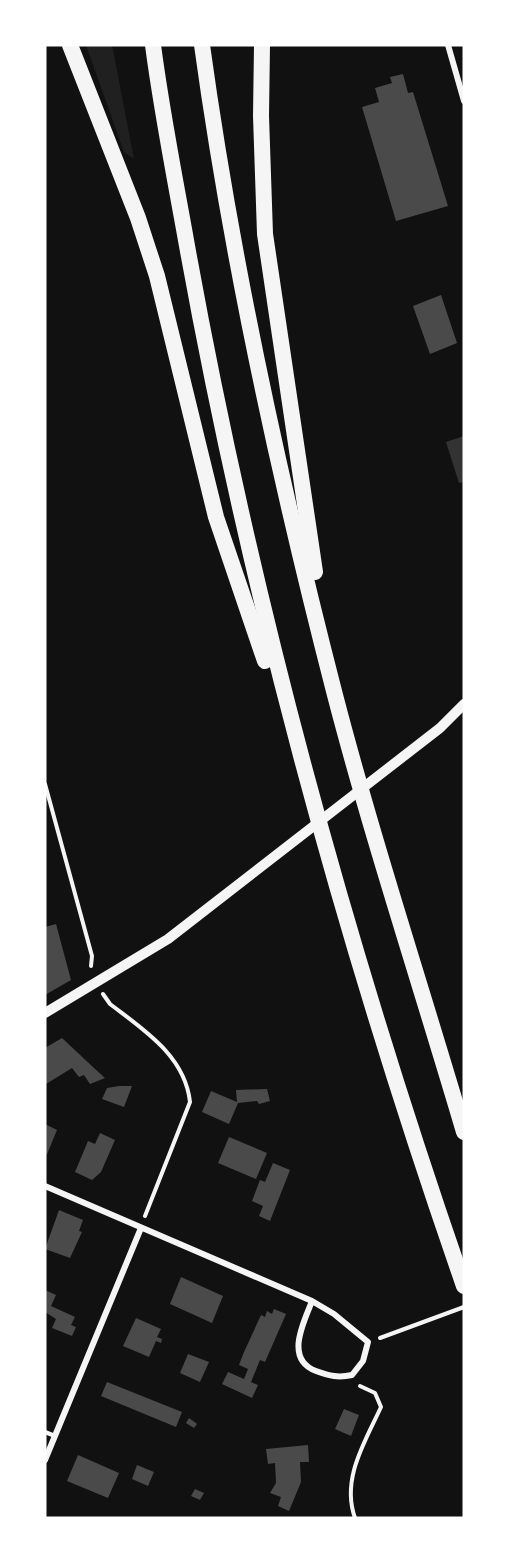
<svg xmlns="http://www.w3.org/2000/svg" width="509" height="1563" font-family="'Times New Roman',serif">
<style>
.green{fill:#202020}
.water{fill:#333}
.building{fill:#4a4a4a}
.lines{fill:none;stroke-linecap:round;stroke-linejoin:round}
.path{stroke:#f5f5f5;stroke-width:4}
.service{stroke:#f5f5f5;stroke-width:4.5}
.minor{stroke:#f5f5f5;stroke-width:6}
.tertiary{stroke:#f5f5f5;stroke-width:10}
.motorway{stroke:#f5f5f5;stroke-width:16}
</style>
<rect width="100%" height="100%" fill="#111"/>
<path class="green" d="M86,45H112L134,159L124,152Z"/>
<path class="water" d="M464,436V482L459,483L446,442Z"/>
<g class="building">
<path d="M403,74L408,93L413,92L448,206L396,221L362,107L379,102L375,88L392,83L390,77Z"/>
<path d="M441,295L457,343L430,354L413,306Z"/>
<path d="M56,924L71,980L45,995V927Z"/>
<path d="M62,1038L94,1068L105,1078L90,1084L84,1075L79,1077L72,1068L46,1084L45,1048Z"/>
<path d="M119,1086H132L124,1107L102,1099L107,1088Z"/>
<path d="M267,1089L270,1101L259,1104L257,1101L238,1103L229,1124L202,1112L211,1091L237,1102L236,1090Z"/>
<path d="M45,1124L57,1130L45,1159Z"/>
<path d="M100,1133L115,1140L101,1172L92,1180L75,1172L88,1141L95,1144Z"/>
<path d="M229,1137L267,1153L256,1179L218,1163Z"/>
<path d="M273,1163L290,1170L270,1221L259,1216L263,1206L252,1201L260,1180L265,1182Z"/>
<path d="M59,1210L83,1220L79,1231L82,1232L70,1258L45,1249Z"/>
<path d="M181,1277L223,1296L212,1323L170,1304Z"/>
<path d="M45,1290L56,1295L51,1306L75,1317L71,1325L76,1327L72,1336L52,1328L56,1319L45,1312Z"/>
<path d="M274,1309L286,1314L265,1362L260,1360L251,1382L258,1385L252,1398L222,1384L228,1372L244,1379L248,1369L239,1365L244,1352L261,1315L265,1317L267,1311L272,1314Z"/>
<path d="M136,1318L161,1329L157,1337L162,1339L161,1343L156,1341L149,1357L123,1346Z"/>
<path d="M188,1354L209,1362L200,1382L180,1373Z"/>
<path d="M107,1382L182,1412L176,1427L101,1396Z"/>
<path d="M344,1409L359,1415L351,1436L335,1429Z"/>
<path d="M189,1418L197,1424L194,1428L186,1423Z"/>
<path d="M308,1445L309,1462H300L301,1482L289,1511L278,1506L281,1497L270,1493L276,1483L275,1463L268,1464L266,1449Z"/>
<path d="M78,1455L119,1473L108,1498L67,1481Z"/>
<path d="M137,1465L154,1472L148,1486L132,1479Z"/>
<path d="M195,1489L204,1493L200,1500L191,1496Z"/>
</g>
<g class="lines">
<g class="path">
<path d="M45,784L92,956L91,966"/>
<path d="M103,994L110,1004C144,1030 185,1056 190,1102L145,1216"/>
<path d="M380,1338L464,1307"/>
<path d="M355,1518C341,1479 365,1442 381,1407L375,1393L360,1386"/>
</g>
<path class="service" d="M45,1432L55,1436"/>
<g class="minor">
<path d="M448,45L464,101"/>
<path d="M45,1186L312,1301L334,1314L368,1342L363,1361L352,1375C338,1378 330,1376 316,1371C284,1359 304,1322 312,1301"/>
<path d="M45,1460L141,1228"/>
</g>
<path class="tertiary" d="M45,1013L168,939L440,728L464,704"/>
<g class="motorway">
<path d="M70,45L138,218L157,276L216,517L265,661"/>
<path d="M153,45C161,107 173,168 184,229C248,590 344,941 464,1286"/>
<path d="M202,45C232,263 280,482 335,695C373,841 421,986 464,1132"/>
<path d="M262,45L261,116L265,234L315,572"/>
</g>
</g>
<rect width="509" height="1563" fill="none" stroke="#ffffff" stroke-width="93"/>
</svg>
